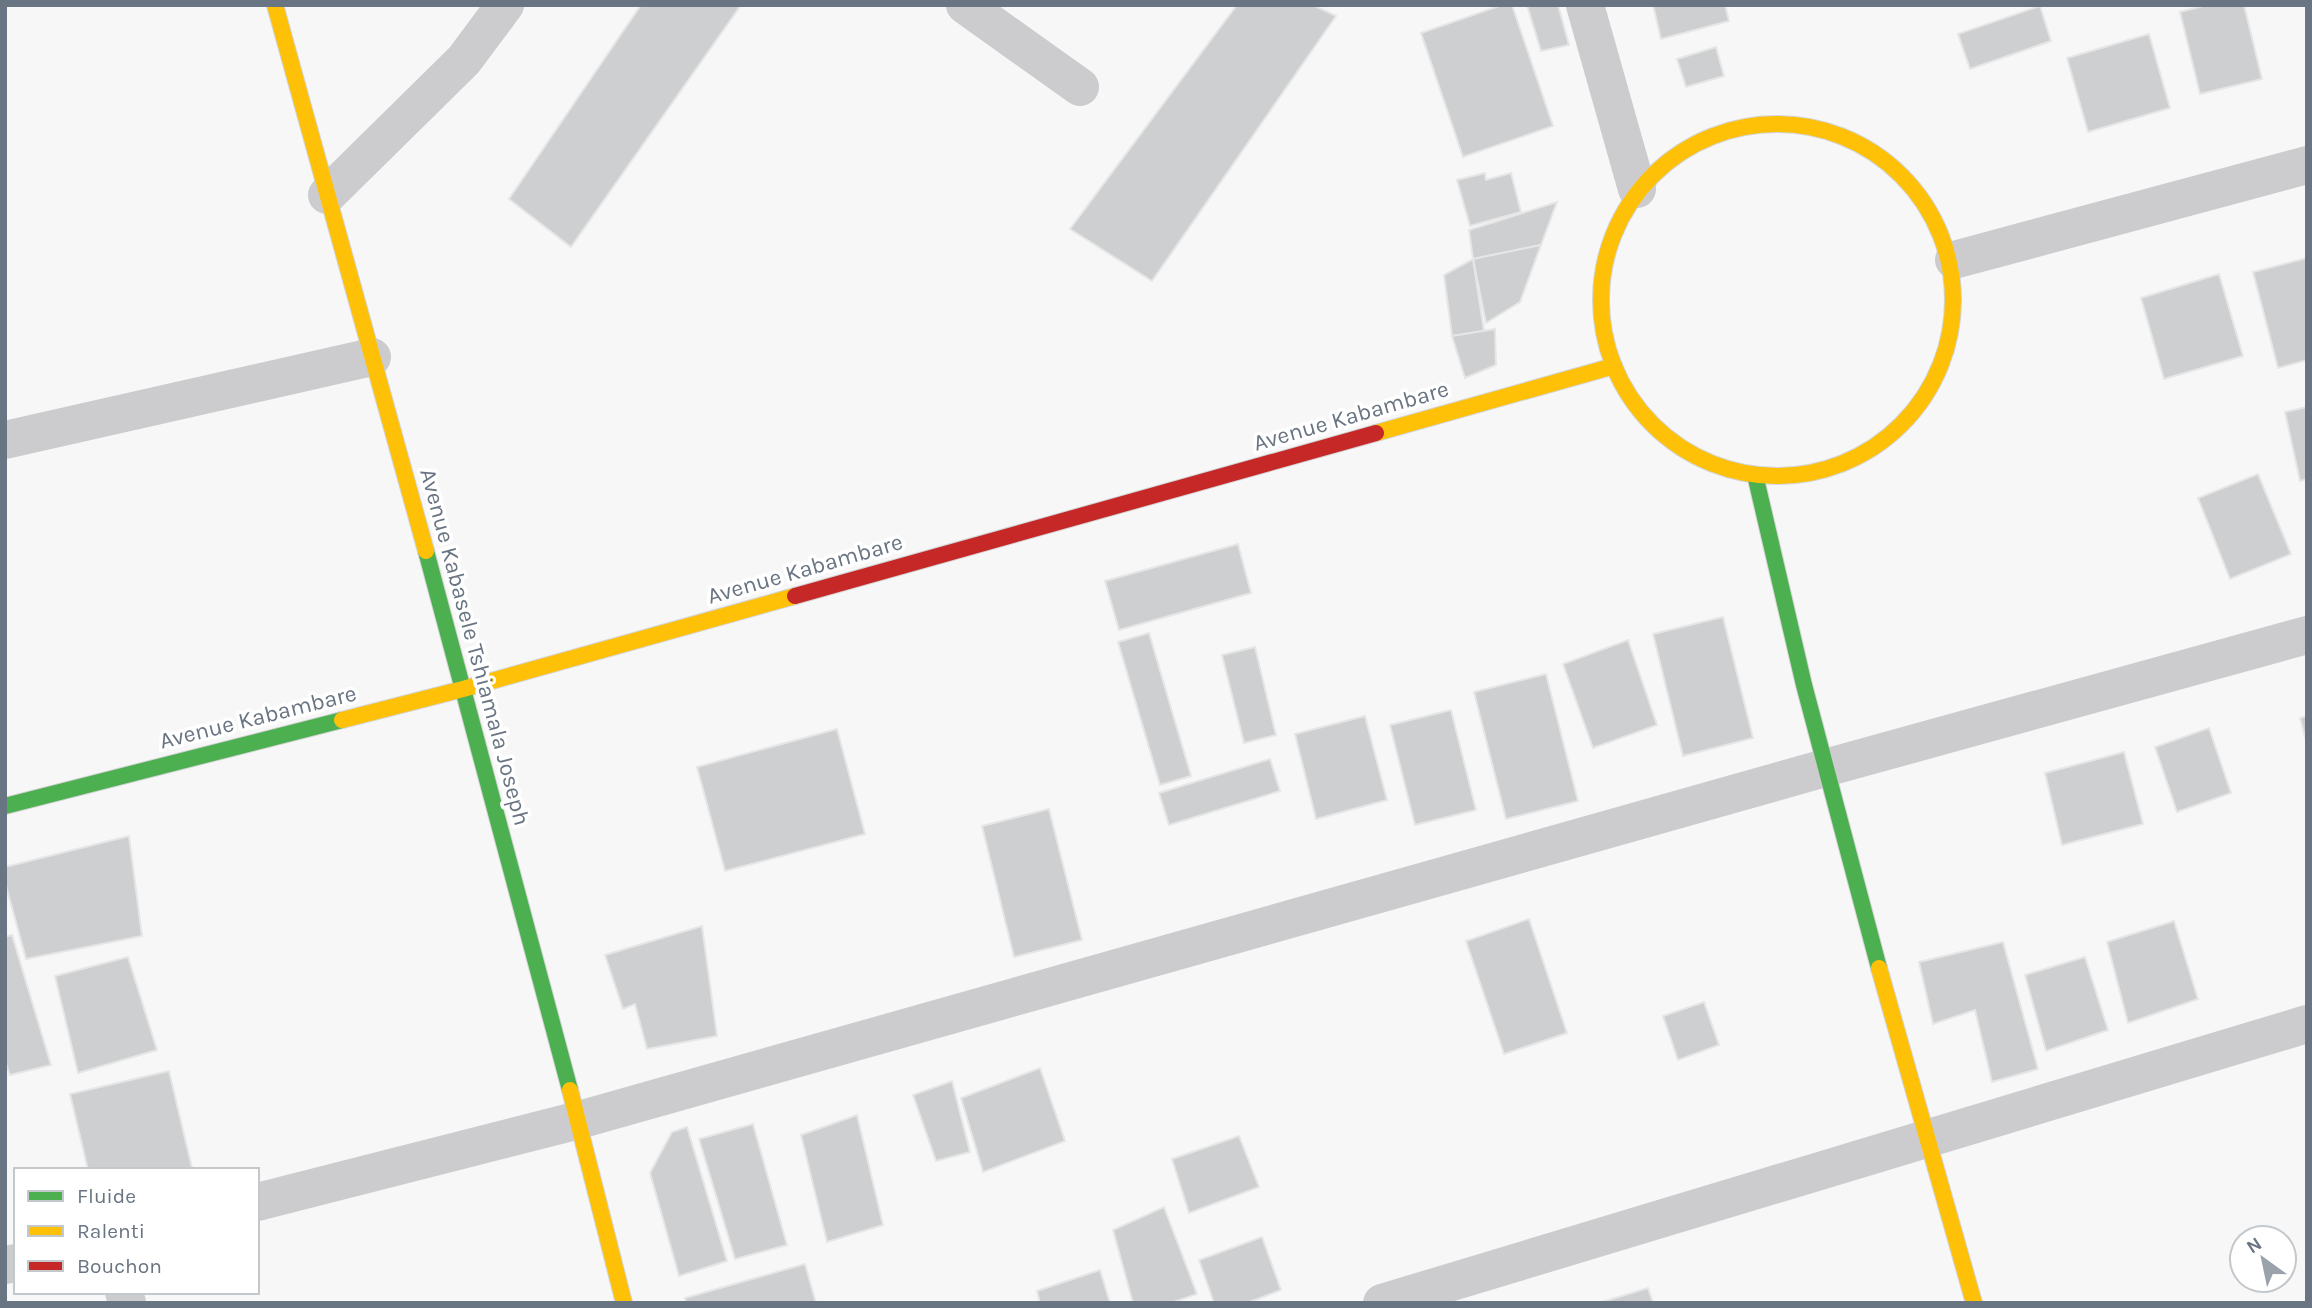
<svg xmlns="http://www.w3.org/2000/svg" width="2312" height="1308" font-family="Karla,sans-serif">
<style>
.building{fill:#cecfd0;stroke:#e6e6e6;stroke-width:2}
.lines{fill:none;stroke-linecap:round;stroke-linejoin:round}
.fast-casing{stroke:#d3d4d5;stroke-width:18}
.slow-casing{stroke:#d3d4d5;stroke-width:18}
.jam-casing{stroke:#d3d4d5;stroke-width:18}
.street{stroke:#ccccce;stroke-width:38}
.fast{stroke:#4caf50;stroke-width:16}
.slow{stroke:#ffc107;stroke-width:16}
.jam{stroke:#c62828;stroke-width:16}
.labels{text-anchor:middle;dominant-baseline:central;stroke-width:7;stroke-linejoin:round;paint-order:stroke}
.street-label{font-size:23px;fill:#6a7583;stroke:#fff}
</style>
<rect width="100%" height="100%" fill="#f7f7f7"/>
<g class="building">
<path d="M641,5H741L571,247L509,199Z"/>
<path d="M1237,5H1313L1336,16L1152,281L1070,229Z"/>
<path d="M1502,5H1512L1553,126L1463,157L1421,33Z"/>
<path d="M1527,5H1558L1569,45L1541,51Z"/>
<path d="M1653,5H1725L1729,21L1661,39Z"/>
<path d="M2207,5H2244L2262,79L2200,94L2180,12Z"/>
<path d="M2040,6L2051,41L1970,69L1958,34Z"/>
<path d="M2149,34L2170,108L2088,132L2067,58Z"/>
<path d="M1716,47L1724,76L1686,87L1677,59Z"/>
<path d="M1485,173L1486,180L1511,173L1521,212L1470,226L1457,180Z"/>
<path d="M1557,202L1541,245L1473,259L1469,230Z"/>
<path d="M1541,245L1520,302L1486,323L1473,259Z"/>
<path d="M2307,258V360L2278,368L2253,272Z"/>
<path d="M1473,259L1484,331L1452,336L1444,275Z"/>
<path d="M2219,274L2243,356L2164,379L2141,298Z"/>
<path d="M1495,329L1496,365L1465,378L1452,336Z"/>
<path d="M2307,407V479L2300,481L2285,412Z"/>
<path d="M2258,474L2291,554L2230,579L2198,498Z"/>
<path d="M1238,544L1251,593L1119,630L1105,581Z"/>
<path d="M1723,617L1753,738L1683,756L1653,634Z"/>
<path d="M1149,633L1191,776L1160,785L1118,642Z"/>
<path d="M1628,640L1657,725L1593,748L1563,664Z"/>
<path d="M1255,647L1276,735L1244,743L1222,655Z"/>
<path d="M1546,674L1578,801L1506,819L1474,692Z"/>
<path d="M1451,710L1476,810L1415,825L1390,725Z"/>
<path d="M1365,716L1387,800L1316,819L1295,734Z"/>
<path d="M2307,716V744L2300,718Z"/>
<path d="M2209,728L2231,793L2177,812L2155,747Z"/>
<path d="M837,729L865,834L725,871L697,767Z"/>
<path d="M2124,752L2143,824L2062,845L2045,773Z"/>
<path d="M1270,759L1280,791L1169,825L1159,793Z"/>
<path d="M1049,809L1082,940L1014,957L982,826Z"/>
<path d="M129,836L142,936L26,959L5,882V867Z"/>
<path d="M1529,919L1567,1033L1504,1054L1466,941Z"/>
<path d="M2174,921L2198,999L2128,1023L2107,942Z"/>
<path d="M702,926L717,1036L647,1049L635,1004L623,1009L605,955Z"/>
<path d="M12,935L51,1065L10,1075L5,1061V937Z"/>
<path d="M2003,942L2038,1069L1992,1082L1975,1010L1933,1024L1919,962Z"/>
<path d="M128,957L157,1050L78,1073L55,976Z"/>
<path d="M2085,957L2108,1030L2046,1051L2025,975Z"/>
<path d="M1704,1002L1719,1045L1678,1060L1663,1016Z"/>
<path d="M1040,1068L1065,1141L983,1172L961,1098Z"/>
<path d="M169,1071L192,1168L88,1170L70,1094Z"/>
<path d="M952,1081L970,1152L936,1161L913,1095Z"/>
<path d="M857,1115L883,1225L827,1242L801,1135Z"/>
<path d="M753,1124L787,1245L735,1259L699,1139Z"/>
<path d="M687,1127L727,1261L679,1276L650,1173L672,1132Z"/>
<path d="M1239,1136L1259,1187L1189,1213L1172,1159Z"/>
<path d="M1164,1207L1197,1294L1171,1303H1133L1113,1230Z"/>
<path d="M1262,1237L1281,1290L1247,1303H1214L1199,1260Z"/>
<path d="M805,1264L816,1303H686L685,1298Z"/>
<path d="M1100,1270L1110,1303H1040L1037,1291Z"/>
<path d="M1648,1288L1653,1303H1599Z"/>
</g>
<g class="lines">
<g class="fast-casing">
<g id="fast">
<path d="M1756,479L1804,685L1879,968"/>
<path d="M426,551L570,1090"/>
<path d="M5,806L342,720"/>
</g>
</g>
<g class="slow-casing">
<g id="slow">
<path d="M275,5L426,551"/>
<circle cx="1777" cy="300" r="176"/>
<path d="M1376,433L1614,366"/>
<path d="M342,720L463,689L795,596"/>
<path d="M1879,968L1974,1303"/>
<path d="M570,1090L624,1303"/>
</g>
</g>
<g class="jam-casing">
<path id="jam" d="M795,596L1376,433"/>
</g>
<g class="street">
<path d="M965,5L1080,87"/>
<path d="M1585,5L1637,189"/>
<path d="M327,195L464,60L505,5"/>
<path d="M1954,260L2307,165"/>
<path d="M5,440L372,357"/>
<path d="M257,1202L579,1120L1825,768L2307,635"/>
<path d="M5,1265L16,1263"/>
<path d="M124,1292L127,1303"/>
<path d="M1382,1303L2307,1024"/>
</g>
<use href="#fast" class="fast"/>
<use href="#slow" class="slow"/>
<use href="#jam" class="jam"/>
</g>
<g class="labels">
<g class="street-label">
<text transform="translate(1351 416) rotate(-16)">Avenue Kabambare</text>
<text transform="translate(805 569) rotate(-16)">Avenue Kabambare</text>
<text transform="translate(475 647) rotate(75)">Avenue Kabasele Tshiamala Joseph</text>
<text transform="translate(258 717) rotate(-14)">Avenue Kabambare</text>
</g>
</g>
<rect width="2312" height="1308" fill="none" stroke="#6a7583" stroke-width="14"/>
<rect x="14" y="1168" width="245" height="126" fill="#ffffff" stroke="#c3c8cd" stroke-width="2"/>
<rect x="28" y="1191" width="35" height="10" fill="#4caf50" stroke="#c3c8cd" stroke-width="2"/>
<text x="77" y="1203" font-size="21" fill="#6a7583">Fluide</text>
<rect x="28" y="1226" width="35" height="10" fill="#ffc107" stroke="#c3c8cd" stroke-width="2"/>
<text x="77" y="1238" font-size="21" fill="#6a7583">Ralenti</text>
<rect x="28" y="1261" width="35" height="10" fill="#c62828" stroke="#c3c8cd" stroke-width="2"/>
<text x="77" y="1273" font-size="21" fill="#6a7583">Bouchon</text>
<g transform="translate(2263 1259) rotate(327)"><circle r="33" fill="#ffffff" stroke="#c3c8cd" stroke-width="2"/>
<path d="M0-5L12 26L0 18L-12 26Z" fill="#9ba2ac"/>
<text y="-10" font-size="19" font-weight="bold" text-anchor="middle" fill="#6a7583">N</text>
</g>
</svg>
